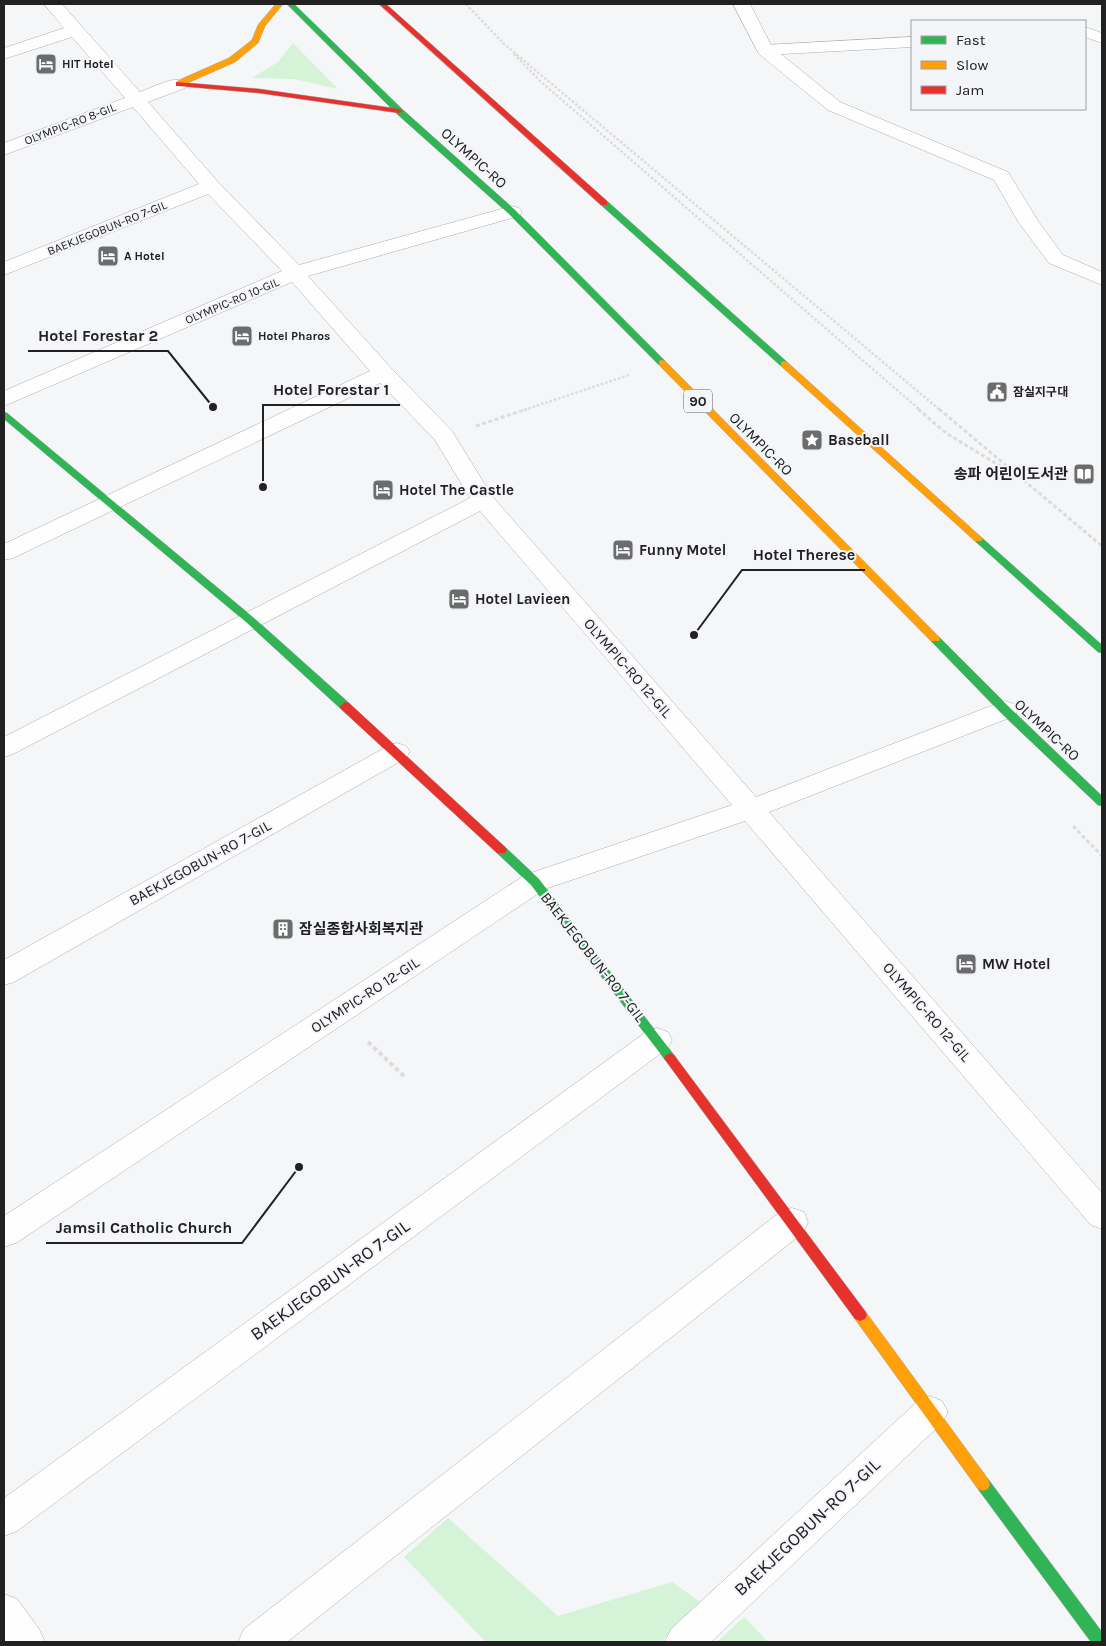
<svg xmlns="http://www.w3.org/2000/svg" width="1106" height="1646" font-family="Karla,'Noto Sans KR',sans-serif">
<style>
.green{fill:#d4f3d7}
.lines{fill:none;stroke-linecap:round;stroke-linejoin:round}
.lane-casing{stroke:#abacad;stroke-width:1}
.street-casing{stroke:#abacad;stroke-width:1}
.fast-casing{stroke:#abacad;stroke-width:1}
.slow-casing{stroke:#abacad;stroke-width:1}
.jam-casing{stroke:#abacad;stroke-width:1}
.path-far2{stroke:#dcdcdd;stroke-width:2.5;stroke-dasharray:2.5 2;stroke-linecap:butt}
.path-far1{stroke:#dcdcdd;stroke-width:3;stroke-dasharray:4 2.5;stroke-linecap:butt}
.path{stroke:#dcdcdd;stroke-width:4;stroke-dasharray:4.5 3;stroke-linecap:butt}
.lane{fill:#fefefe;fill-rule:evenodd}
.street{fill:#fefefe;fill-rule:evenodd}
.fast{fill:#30b455;fill-rule:evenodd}
.slow{fill:#ff9f0a;fill-rule:evenodd}
.jam{fill:#e5322d;fill-rule:evenodd}
.labels{text-anchor:middle;dominant-baseline:central;stroke-width:4;stroke-linejoin:round;paint-order:stroke}
.far-poi-label{font-size:12px;font-weight:bold;fill:#212122;stroke:#f4f5f8;text-anchor:start}
.far-street-label{font-size:12px;fill:#212122;stroke:#f4f5f8}
.shield{fill:#f4f5f8;stroke:#606162;stroke-width:1}
.shield-label{font-size:14px;font-weight:bold;fill:#212122}
.street-label{font-size:15px;fill:#212122;stroke:#f4f5f8}
.poi-label{font-size:15px;font-weight:bold;fill:#212122;stroke:#f4f5f8;text-anchor:start}
.near-street-label{font-size:18px;fill:#212122;stroke:#f4f5f8}
.leader{fill:none;stroke:#212122;stroke-width:2}
.callout-dot{fill:#212122;stroke:#f4f5f8;stroke-width:2}
.callout-label{font-size:16px;text-anchor:middle;font-weight:bold;fill:#212122;stroke:#f4f5f8;stroke-width:4;stroke-linejoin:round;paint-order:stroke}
</style>
<rect width="100%" height="100%" fill="#f5f6f7"/>
<g class="green">
<path d="M293,43L338,89L295,79L252,78L278,62Z"/>
<path d="M448,1518L558,1616L672,1582L703,1604L661,1642H486L404,1557Z"/>
<path d="M744,1617L768,1642H717Z"/>
</g>
<g class="lines">
<g class="lane-casing">
<g id="lane">
<path d="M1085,27L1102,33V43L1085,37Z"/>
<path d="M912,37V47L765,55L759,53L757,50L759,47L765,45Z"/>
</g>
</g>
<g class="street-casing">
<g id="street">
<path d="M44,4H62L140,92C153,87 171,77 185,80L188,84L185,88L148,102L218,182L299,265L505,208L512,206L519,208L522,212L519,216L308,276L391,368L452,431L492,496L756,797L996,704L1005,701L1014,704L1018,710L1014,716L769,812L1102,1193V1229L1091,1225L745,821L545,889L16,1243L4,1247V1216L525,875L732,805L480,511L13,754L4,757V737L470,498L435,440L380,383L13,558L4,560V544L370,371L292,282L4,406V391L282,271L208,194L4,275V262L199,184L133,107L4,155V143L125,98L72,37L4,59V48L64,28Z"/>
<path d="M733,4H750L772,47L840,102L1008,172L1038,221L1063,255L1102,272V285L1049,263L1019,223L994,180L828,110L759,54Z"/>
<path d="M397,743L406,746L410,752L406,758L14,982L4,985V960L388,746Z"/>
<path d="M657,1028L668,1032L672,1040L668,1048L17,1531L4,1536V1498L646,1032Z"/>
<path d="M792,1208L804,1212L808,1222L804,1232L287,1642H238L244,1629L780,1212Z"/>
<path d="M930,1396L942,1401L948,1412L942,1423L711,1642H665L671,1629L918,1401Z"/>
<path d="M4,1594L17,1599L39,1629L45,1642H4Z"/>
</g>
</g>
<g class="fast-casing">
<g id="fast">
<path d="M287,4H294L402,109L515,210L665,361V365H659L509,214L396,113Z"/>
<path d="M601,201H607L787,362V366H781L601,205Z"/>
<path d="M4,412L7,413L254,618L349,703L350,706L349,709H341L246,622L4,419Z"/>
<path d="M978,536L981,537L1102,645V653L1098,652L975,541L973,539L975,537Z"/>
<path d="M935,636L939,637L1009,707L1102,796V806L1098,805L1001,713L931,641L930,639Z"/>
<path d="M501,846L505,847L539,879L674,1055L676,1058L674,1061L670,1063L666,1061L531,885L497,853L495,850Z"/>
<path d="M983,1477L988,1479L1102,1632V1642H1091L978,1489L976,1484L978,1479Z"/>
</g>
</g>
<g class="slow-casing">
<g id="slow">
<path d="M276,4H283L265,26L258,43L235,62L183,85H177V81L229,58L252,40L258,25Z"/>
<path d="M662,360L665,361L939,637L940,639L939,641H931L659,365V361Z"/>
<path d="M784,361L787,362L981,537L983,539L981,541H975L781,366V362Z"/>
<path d="M860,1309L865,1311L988,1479L990,1484L988,1489L983,1491L978,1489L855,1319L853,1315L855,1311Z"/>
</g>
</g>
<g class="jam-casing">
<g id="jam">
<path d="M379,4H386L607,201V205H601Z"/>
<path d="M176,82L259,89L399,109L403,111L399,113L259,93L179,86H176Z"/>
<path d="M345,702L349,703L505,847L507,850L505,853H497L341,709L340,706Z"/>
<path d="M670,1053L674,1055L865,1311L867,1315L865,1319L860,1321L855,1319L666,1061L664,1058L666,1055Z"/>
</g>
</g>
<g class="path-far2">
<path d="M466,4L504,44"/>
<path d="M503,43L940,410"/>
<path d="M514,54L540,81L920,410"/>
<path d="M524,410L629,375"/>
</g>
<g class="path-far1">
<path d="M918,409L946,433L1013,474"/>
<path d="M939,409L1102,546"/>
<path d="M476,426L527,409"/>
<path d="M1073,826L1102,856"/>
</g>
<path class="path" d="M368,1042L406,1078"/>
<use href="#lane" class="lane"/>
<use href="#street" class="street"/>
<use href="#fast" class="fast"/>
<use href="#slow" class="slow"/>
<use href="#jam" class="jam"/>
</g>
<defs>
<g id="hotel-square" transform="scale(1.125)"><rect x="-9" y="-9" width="18" height="18" rx="4" fill="#6b6c6d" stroke="#f4f5f8"/><path d="M-6-4.5h1.5V1H6V5H4.5V3h-9V5H-6ZM-4 0a1.8 1.8 0 1 1 3.6 0ZM.5 0V-2.5h3Q6-2.5 6 0Z" fill="#fff"/></g>
<g id="civic-square" transform="scale(1.125)"><rect x="-9" y="-9" width="18" height="18" rx="4" fill="#6b6c6d" stroke="#f4f5f8"/><path d="M-.6-6.5H3V-4.5H.6V-3L4-1V1h2V6H-6V1h2V-1L-.6-3ZM-1.2 2.5V6h2.4V2.5Z" fill="#fff"/></g>
<g id="sight-square" transform="scale(1.125)"><rect x="-9" y="-9" width="18" height="18" rx="4" fill="#6b6c6d" stroke="#f4f5f8"/><path d="M0-6L1.8-2.2L6-1.7L2.9 1.2L3.7 5.4L0 3.3L-3.7 5.4L-2.9 1.2L-6-1.7L-1.8-2.2Z" fill="#fff"/></g>
<g id="library-square" transform="scale(1.125)"><rect x="-9" y="-9" width="18" height="18" rx="4" fill="#6b6c6d" stroke="#f4f5f8"/><path d="M-6-4Q-3-5.5-.7-3.5V5Q-3 3-6 4ZM6-4Q3-5.5 .7-3.5V5Q3 3 6 4Z" fill="#fff"/></g>
<g id="building-square" transform="scale(1.125)"><rect x="-9" y="-9" width="18" height="18" rx="4" fill="#6b6c6d" stroke="#f4f5f8"/><path d="M-4-6H4V6H1V3H-1V6H-4ZM-2.5-4.3h1.7v1.8h-1.7ZM.8-4.3h1.7v1.8H.8ZM-2.5-1h1.7V.8h-1.7ZM.8-1h1.7V.8H.8Z" fill="#fff"/></g>
</defs>
<g fill-rule="evenodd">
<use href="#hotel-square" x="46" y="64"/>
<use href="#hotel-square" x="108" y="256"/>
<use href="#hotel-square" x="242" y="336"/>
<use href="#civic-square" x="997" y="392"/>
<use href="#sight-square" x="812" y="440"/>
<use href="#library-square" x="1084" y="474"/>
<use href="#hotel-square" x="383" y="490"/>
<use href="#hotel-square" x="623" y="550"/>
<use href="#hotel-square" x="459" y="599"/>
<use href="#building-square" x="283" y="929"/>
<use href="#hotel-square" x="966" y="964"/>
</g>
<g class="labels">
<g class="far-poi-label">
<text x="62" y="64">HIT Hotel</text>
<text x="124" y="256">A Hotel</text>
<text x="258" y="336">Hotel Pharos</text>
<text x="1013" y="392">잠실지구대</text>
</g>
<g class="far-street-label">
<text transform="translate(70 124) rotate(-21)">OLYMPIC-RO 8-GIL</text>
<text transform="translate(107 228) rotate(-22)">BAEKJEGOBUN-RO 7-GIL</text>
<text transform="translate(232 301) rotate(-23)">OLYMPIC-RO 10-GIL</text>
</g>
<rect class="shield" x="684" y="389.5" width="28" height="23" rx="4"/>
<g class="shield-label">
<text x="698" y="401">90</text>
</g>
<g class="street-label">
<text transform="translate(474 158) rotate(42)">OLYMPIC-RO</text>
<text transform="translate(761 444) rotate(45)">OLYMPIC-RO</text>
<text transform="translate(628 668) rotate(49)">OLYMPIC-RO 12-GIL</text>
<text transform="translate(1047 730) rotate(43)">OLYMPIC-RO</text>
<text transform="translate(200 863) rotate(-29)">BAEKJEGOBUN-RO 7-GIL</text>
<text transform="translate(593 957) rotate(52)">BAEKJEGOBUN-RO 7-GIL</text>
<text transform="translate(365 995) rotate(-33)">OLYMPIC-RO 12-GIL</text>
<text transform="translate(927 1012) rotate(49)">OLYMPIC-RO 12-GIL</text>
</g>
<g class="poi-label">
<text x="828" y="440">Baseball</text>
<text x="1068" y="474" text-anchor="end">송파 어린이도서관</text>
<text x="399" y="490">Hotel The Castle</text>
<text x="639" y="550">Funny Motel</text>
<text x="475" y="599">Hotel Lavieen</text>
<text x="299" y="929">잠실종합사회복지관</text>
<text x="982" y="964">MW Hotel</text>
</g>
<g class="near-street-label">
<text transform="translate(330 1280) rotate(-36)">BAEKJEGOBUN-RO 7-GIL</text>
<text transform="translate(807 1527) rotate(-43)">BAEKJEGOBUN-RO 7-GIL</text>
</g>
</g>
<path class="leader" d="M213 407L168 351H28M263 487L263 405H400M694 635L742 570H865M299 1167L242 1243H46"/>
<g class="callout-dot">
<circle cx="213" cy="407" r="5"/>
<circle cx="263" cy="487" r="5"/>
<circle cx="694" cy="635" r="5"/>
<circle cx="299" cy="1167" r="5"/>
</g>
<g class="callout-label">
<text x="98" y="341">Hotel Forestar 2</text>
<text x="331" y="395">Hotel Forestar 1</text>
<text x="804" y="560">Hotel Therese</text>
<text x="144" y="1233">Jamsil Catholic Church</text>
</g>
<rect width="1106" height="1646" fill="none" stroke="#212122" stroke-width="10"/>
<rect x="911" y="20" width="175" height="90" fill="#f4f5f8" stroke="#a0a0a2"/>
<rect x="921" y="36" width="25" height="8" fill="#30b455" stroke="#a0a0a2"/>
<text x="956" y="45" font-size="15" fill="#212122">Fast</text>
<rect x="921" y="61" width="25" height="8" fill="#ff9f0a" stroke="#a0a0a2"/>
<text x="956" y="70" font-size="15" fill="#212122">Slow</text>
<rect x="921" y="86" width="25" height="8" fill="#e5322d" stroke="#a0a0a2"/>
<text x="956" y="95" font-size="15" fill="#212122">Jam</text>
</svg>
